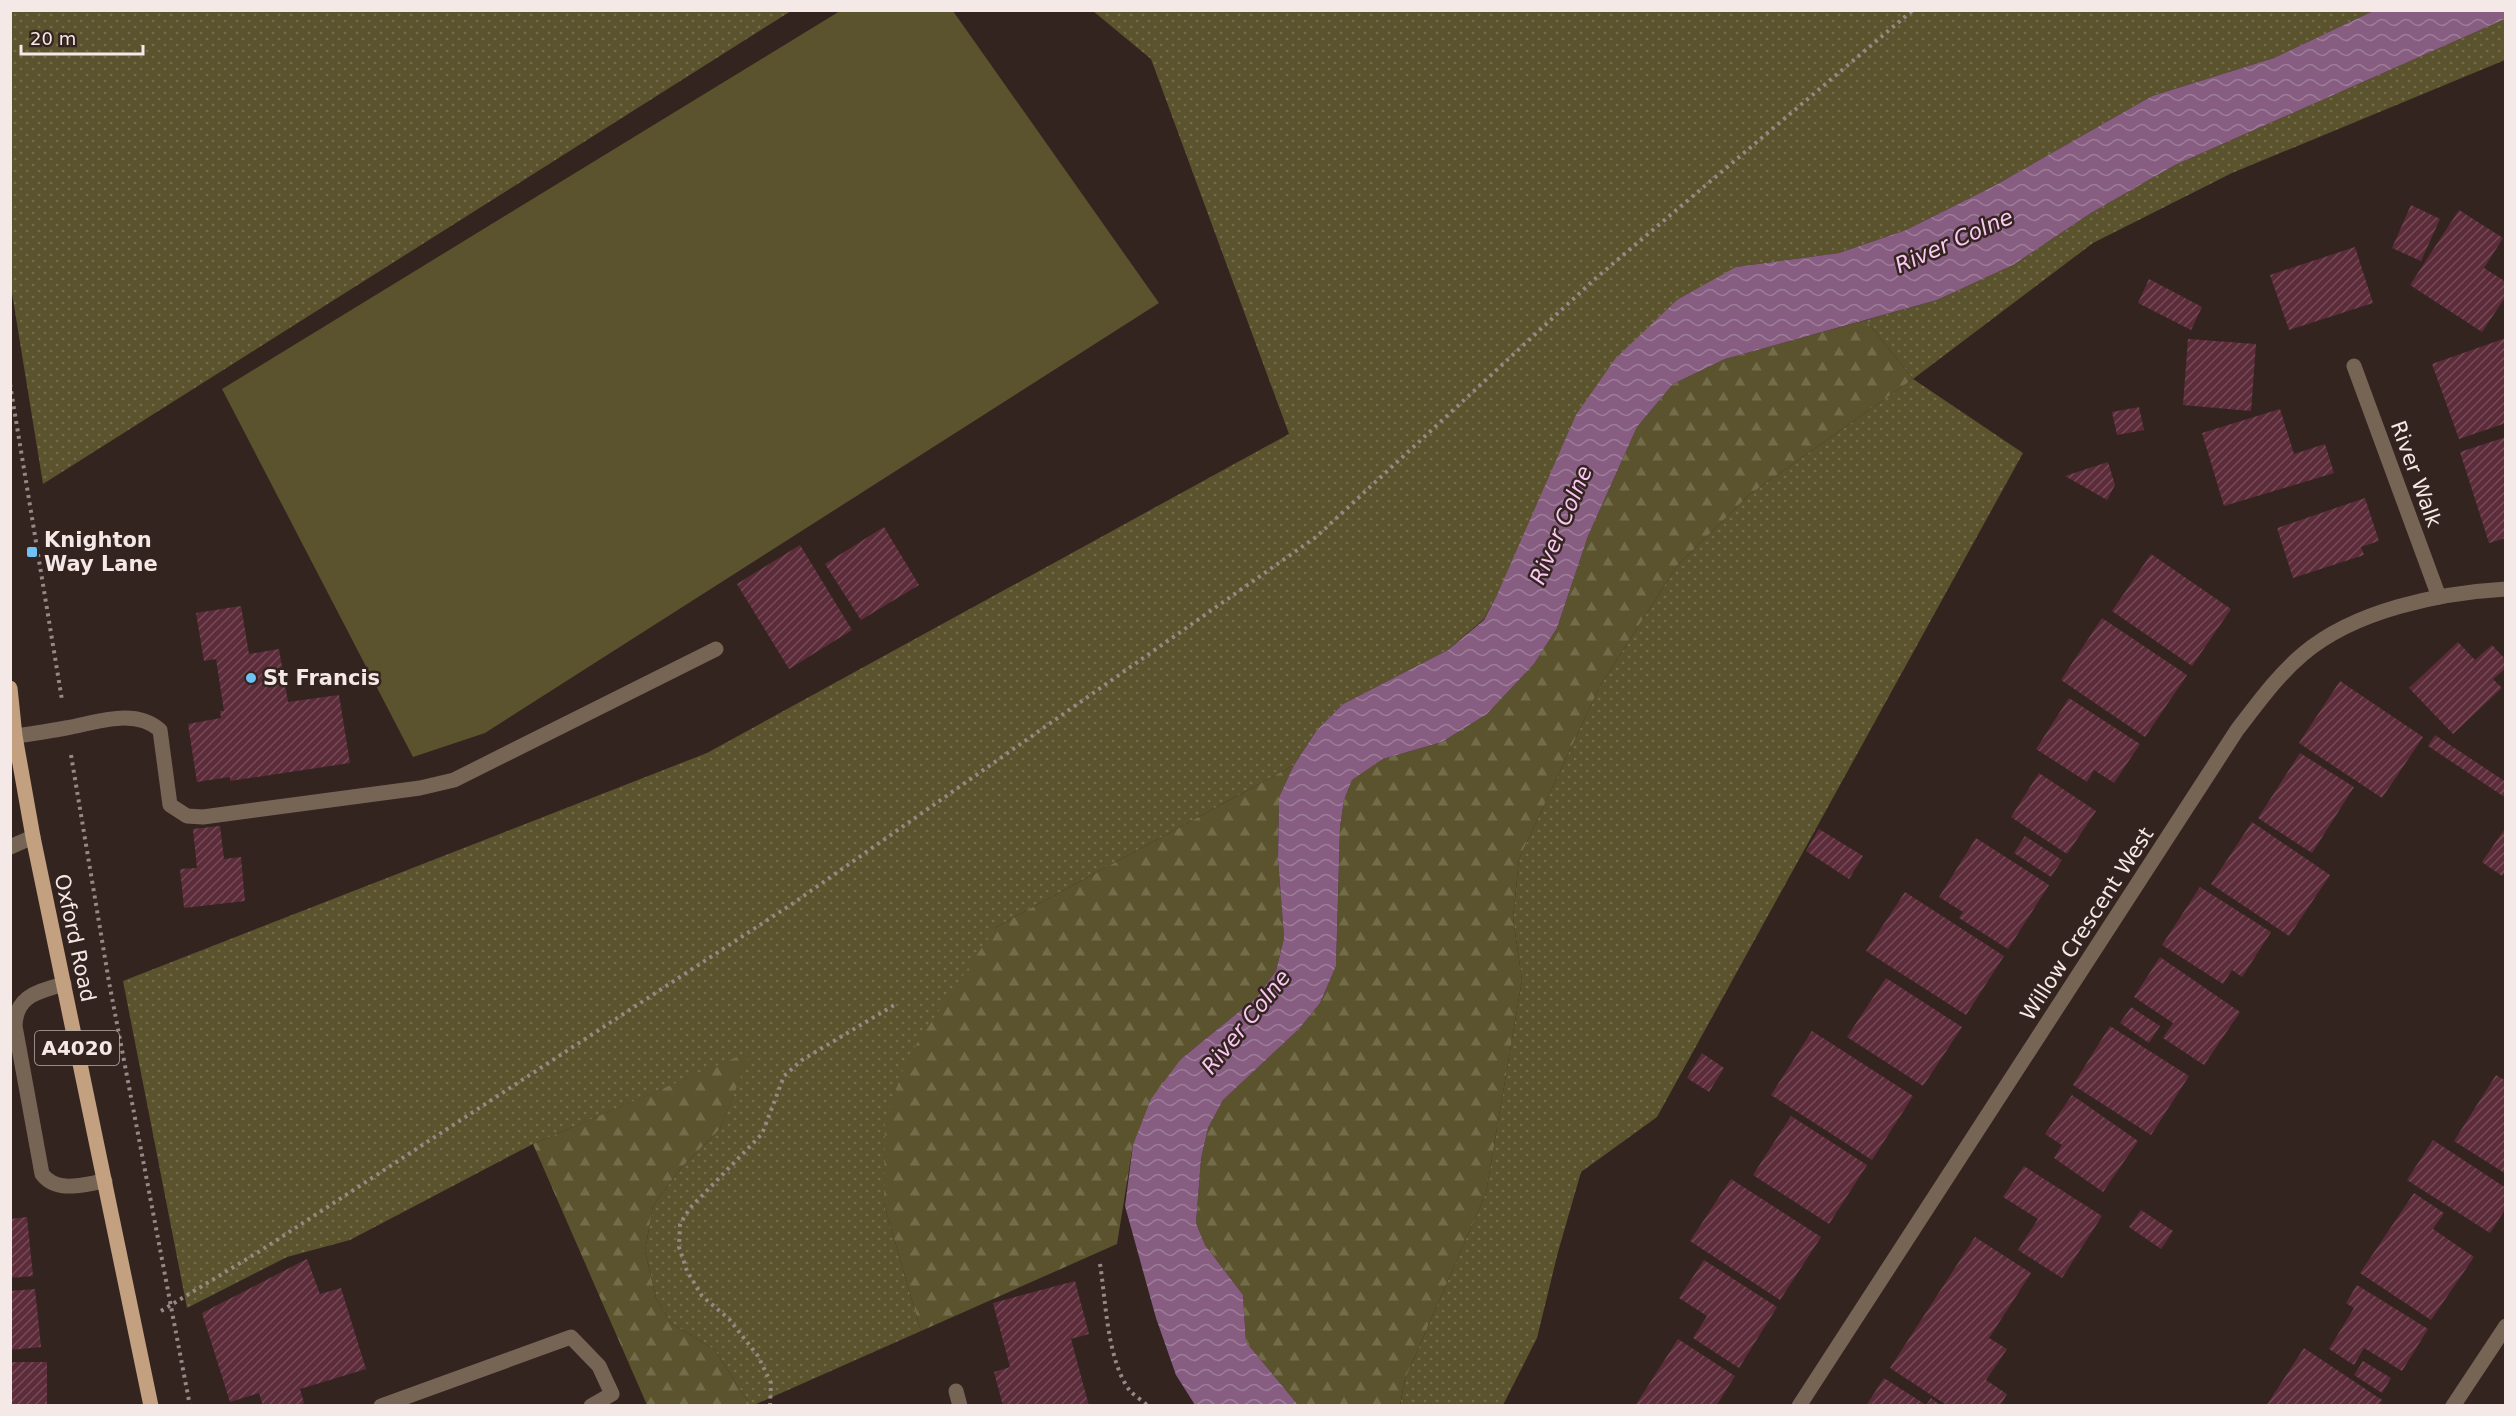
<svg xmlns="http://www.w3.org/2000/svg" width="2516" height="1416" font-family="'DejaVu Sans',sans-serif">
<style>
.grass{fill:url(#grass-dots)}
.forest{fill:url(#forest-firs)}
.green{fill:#5a532d}
.water{fill:url(#water-waves)}
.building{fill:url(#building-hatch)}
.lines{fill:none;stroke-linecap:round;stroke-linejoin:round}
.path{stroke:#968985;stroke-width:4;stroke-dasharray:3 4.5;stroke-linecap:butt}
.minor{stroke:#766555;stroke-width:15}
.major{stroke:#c3a180;stroke-width:15}
.poi-dot{fill:#6fc2f4;stroke:#342420;stroke-width:2}
.labels{text-anchor:middle;dominant-baseline:central;stroke-width:5;stroke-linejoin:round;paint-order:stroke}
.shield{fill:#342420;stroke:#baaeab;stroke-width:1.5}
.shield-label{font-size:20px;font-weight:bold;fill:#f4e9e6}
.street-label{font-size:21px;fill:#f4e9e6;stroke:#342420}
.poi-label{font-size:21px;font-weight:bold;fill:#f4e9e6;stroke:#342420;text-anchor:start}
.water-label{font-size:22px;font-style:italic;fill:#fbc7f3;stroke:#342420}
</style>
<defs>
<pattern id="grass-dots" width="8" height="8" patternUnits="userSpaceOnUse" patternTransform="scale(1.5)"><rect width="8" height="8" fill="#5a532d"/><path d="M2 2h.1M6 6h.1" fill="none" stroke="#726c4b" stroke-width="1.8" stroke-linecap="round"/></pattern>
<pattern id="forest-firs" width="22" height="20" patternUnits="userSpaceOnUse" patternTransform="scale(1.5)"><rect width="22" height="20" fill="#5a532d"/><path d="M5 1l3.5 6h-7zM16 11l3.5 6h-7z" fill="#726c4b"/></pattern>
<pattern id="water-waves" width="16" height="10" patternUnits="userSpaceOnUse" patternTransform="scale(1.5)"><rect width="16" height="10" fill="#875e81"/><path d="M0 5q4-4 8 0t8 0" fill="none" stroke="#9e7d99"/></pattern>
<pattern id="building-hatch" width="6" height="6" patternUnits="userSpaceOnUse" patternTransform="scale(1.5)"><rect width="6" height="6" fill="#5c2c3a"/><path d="M-1 1l2-2M0 6l6-6M5 7l2-2" fill="none" stroke="#744b56"/></pattern>
</defs>
<rect width="100%" height="100%" fill="#342420"/>
<g class="grass">
<path d="M10,11L11,10L791,11L43,484L11,287Z"/>
<path d="M1093,11H2373L2274,58L2152,96L1994,186L1906,230L1839,253L1736,267L1497,595L1484,619L1448,650L1343,704L1317,730L1294,765L996,927L884,1204L921,1331L754,1405H750L715,1350L671,1323L656,1298L645,1251L653,1206L682,1167L720,1129L750,1052L533,1144L350,1240L287,1257L187,1308L123,981L707,753L1289,434L1151,59Z"/>
<path d="M2505,19V60L2232,173L2093,243L1913,379L2023,453L1657,1117L1581,1172L1558,1252L1537,1338L1503,1405L1400,1406L1405,1379L1486,1193L1522,980L1513,918L1519,859L1600,686L1677,566L1749,495L1913,379L1866,320L1937,300L2013,265L2091,213L2175,165Z"/>
</g>
<g class="forest">
<path d="M1866,320L1913,379L1749,495L1677,566L1600,686L1519,859L1513,918L1522,980L1486,1193L1405,1379L1400,1405H1298L1246,1342L1243,1295L1205,1245L1196,1223L1201,1159L1208,1128L1223,1100L1299,1029L1320,1003L1336,966L1340,827L1344,800L1352,780L1383,759L1442,742L1487,714L1534,664L1557,628L1588,536L1637,427L1673,384L1725,359Z"/>
<path d="M1294,765L1279,797L1278,858L1284,938L1276,971L1257,997L1181,1059L1133,1145L1117,1244L921,1331L884,1204L885,1122L907,1058L996,927Z"/>
<path d="M751,1051L720,1129L682,1167L653,1206L645,1251L656,1298L671,1323L715,1350L750,1405H647L533,1144Z"/>
</g>
<path class="green" d="M840,11H953L1159,303L485,733L413,757L222,389Z"/>
<path class="water" d="M2373,11H2505V19L2175,165L2091,213L2013,265L1937,300L1725,359L1673,384L1637,427L1588,536L1557,628L1534,664L1487,714L1442,742L1383,759L1352,780L1344,800L1340,827L1336,966L1320,1003L1299,1029L1223,1100L1208,1128L1201,1159L1196,1223L1205,1245L1243,1295L1246,1342L1298,1405H1195L1176,1375L1156,1318L1125,1206L1133,1145L1151,1099L1181,1059L1257,997L1276,971L1284,938L1278,858L1279,797L1294,765L1317,730L1343,704L1448,650L1484,620L1497,595L1576,415L1615,359L1677,300L1736,267L1839,253L1906,230L1994,186L2152,96L2274,58Z"/>
<g class="building">
<path d="M2411,205L2440,219L2421,261L2392,248Z"/>
<path d="M2459,210L2503,238L2484,268L2506,282V296L2482,332L2410,285Z"/>
<path d="M2355,247L2373,303L2289,330L2270,275Z"/>
<path d="M2149,279L2202,307L2191,330L2138,303Z"/>
<path d="M2506,338V423L2459,439L2432,364Z"/>
<path d="M2188,339L2256,344L2251,411L2183,405Z"/>
<path d="M2139,407L2144,430L2117,435L2112,412Z"/>
<path d="M2280,409L2294,454L2325,444L2334,473L2224,506L2202,433Z"/>
<path d="M2506,437V538L2489,543L2460,452Z"/>
<path d="M2108,462L2115,485L2107,500L2065,476Z"/>
<path d="M2365,498L2379,541L2361,547L2364,555L2293,578L2277,528Z"/>
<path d="M884,527L919,585L861,620L825,564Z"/>
<path d="M800,545L852,630L789,669L737,584Z"/>
<path d="M2151,554L2231,609L2192,666L2112,611Z"/>
<path d="M241,606L249,654L279,649L288,702L339,695L350,763L230,781V777L197,782L188,724L221,718L220,711H224L216,659L204,661L196,613Z"/>
<path d="M2102,618L2187,675L2145,737L2061,680Z"/>
<path d="M2458,642L2475,660L2492,645L2506,660V668L2493,679L2502,688L2453,734L2409,688Z"/>
<path d="M2340,681L2423,737L2382,798L2299,743Z"/>
<path d="M2069,698L2140,744L2114,783L2094,770L2087,782L2036,749Z"/>
<path d="M2435,735L2506,782V798L2428,746Z"/>
<path d="M2300,753L2354,787L2312,853L2258,818Z"/>
<path d="M2039,773L2096,811L2067,854L2011,817Z"/>
<path d="M2252,822L2330,875L2289,936L2211,884Z"/>
<path d="M220,826L224,859L241,857L245,901L184,908L180,869L197,868L193,829Z"/>
<path d="M2506,827V871L2502,876L2482,862Z"/>
<path d="M1819,829L1863,856L1849,879L1806,851Z"/>
<path d="M2025,836L2062,860L2051,877L2014,853Z"/>
<path d="M1976,838L2049,885L2008,949L1959,918L1963,912L1939,897Z"/>
<path d="M2200,887L2271,932L2242,977L2232,970L2223,984L2162,945Z"/>
<path d="M1905,892L2004,956L1966,1015L1866,951Z"/>
<path d="M2160,957L2240,1012L2204,1065L2163,1038L2173,1023L2134,997Z"/>
<path d="M1886,978L1962,1027L1923,1086L1847,1037Z"/>
<path d="M2131,1007L2160,1026L2149,1043L2120,1023Z"/>
<path d="M2110,1026L2189,1076L2151,1135L2073,1085Z"/>
<path d="M1812,1031L1913,1096L1872,1160L1771,1095Z"/>
<path d="M1702,1053L1724,1068L1709,1092L1687,1078Z"/>
<path d="M2496,1075L2506,1081V1174L2454,1141Z"/>
<path d="M2072,1095L2138,1141L2103,1192L2054,1158L2062,1145L2045,1134Z"/>
<path d="M1791,1116L1867,1165L1829,1224L1753,1175Z"/>
<path d="M2433,1140L2506,1188V1208L2490,1233L2407,1180Z"/>
<path d="M2024,1166L2102,1216L2062,1278L2018,1250L2038,1219L2003,1197Z"/>
<path d="M1731,1179L1821,1237L1780,1300L1690,1241Z"/>
<path d="M2414,1193L2444,1213L2433,1229L2474,1257L2431,1320L2360,1273Z"/>
<path d="M2141,1210L2173,1231L2161,1249L2129,1227Z"/>
<path d="M27,1217L33,1276L10,1278V1219Z"/>
<path d="M1975,1237L2031,1273L1989,1338L2007,1349L1986,1380L2007,1394L2000,1406H1948L1890,1368Z"/>
<path d="M307,1259L320,1294L341,1288L366,1369L300,1389L304,1403L297,1406H263L259,1393L230,1402L202,1313Z"/>
<path d="M1704,1260L1777,1307L1739,1368L1693,1338L1707,1316L1679,1298Z"/>
<path d="M1075,1281L1089,1334L1071,1339L1089,1406H1003L994,1372L1010,1367L993,1303Z"/>
<path d="M2357,1285L2428,1329L2402,1371L2364,1348L2354,1365L2329,1349L2354,1308L2346,1303Z"/>
<path d="M35,1289L41,1347L10,1350V1291Z"/>
<path d="M1678,1339L1735,1376L1716,1406H1635Z"/>
<path d="M2304,1348L2382,1400L2378,1406H2266Z"/>
<path d="M2363,1361L2391,1378L2382,1393L2354,1375Z"/>
<rect x="10" y="1362" width="37" height="44"/>
<path d="M1884,1378L1926,1405L1931,1398L1941,1406H1866Z"/>
</g>
<g class="lines">
<g class="path">
<path d="M10,384L62,700"/>
<path d="M71,755L109,982L190,1406"/>
<path d="M1100,1264C1106,1302 1107,1360 1130,1391C1135,1396 1143,1401 1148,1406"/>
<path d="M161,1311L260,1251L795,902L1316,537L1596,278L1913,10"/>
<path d="M770,1406L771,1383L758,1356L729,1319L702,1296L687,1271L679,1247L680,1224L690,1208L762,1134L784,1076L802,1060L896,1004"/>
</g>
<g class="minor">
<path d="M2354,366L2439,597"/>
<path d="M15,736C32,734 49,731 66,728C96,723 134,707 160,730L170,805L187,816L203,817L420,788L454,780L716,649"/>
<path d="M10,847L33,837"/>
<path d="M64,984C38,992 16,995 15,1026L42,1174C57,1194 84,1184 105,1181"/>
<path d="M956,1391L960,1406"/>
<path d="M381,1406L571,1337L599,1366L612,1394L591,1406"/>
<path d="M1799,1406L2237,730C2258,703 2277,676 2303,654C2355,610 2439,593 2506,589"/>
<path d="M2453,1406L2506,1326"/>
</g>
<path class="major" d="M10,688L15,736L33,837L151,1406"/>
</g>
<g class="poi-dot">
<rect x="26" y="546" width="12" height="12" rx="3"/>
<circle cx="251" cy="678" r="6"/>
</g>
<g class="labels">
<rect class="shield" x="35" y="1031" width="84" height="34" rx="4.5"/>
<g class="shield-label">
<text x="77" y="1048">A4020</text>
</g>
<g class="street-label">
<text transform="translate(2416 474) rotate(70)">River Walk</text>
<text transform="translate(2087 924) rotate(-57)">Willow Crescent West</text>
<text transform="translate(75 938) rotate(78)">Oxford Road</text>
</g>
<g class="poi-label">
<text x="44" y="540">Knighton<tspan x="44" dy="24">Way Lane</tspan></text>
<text x="263" y="678">St Francis</text>
</g>
<g class="water-label">
<text transform="translate(1954 241) rotate(-24)">River Colne</text>
<text transform="translate(1561 525) rotate(-67)">River Colne</text>
<text transform="translate(1246 1022) rotate(-51)">River Colne</text>
</g>
</g>
<rect width="2516" height="1416" fill="none" stroke="#f4e9e6" stroke-width="24"/>
<path d="M21 45v9h122v-9" fill="none" stroke="#f4e9e6" stroke-width="3"/>
<text x="30" y="45" font-size="18" fill="#f4e9e6" stroke="#342420" stroke-width="4.5" paint-order="stroke">20 m</text>
</svg>
